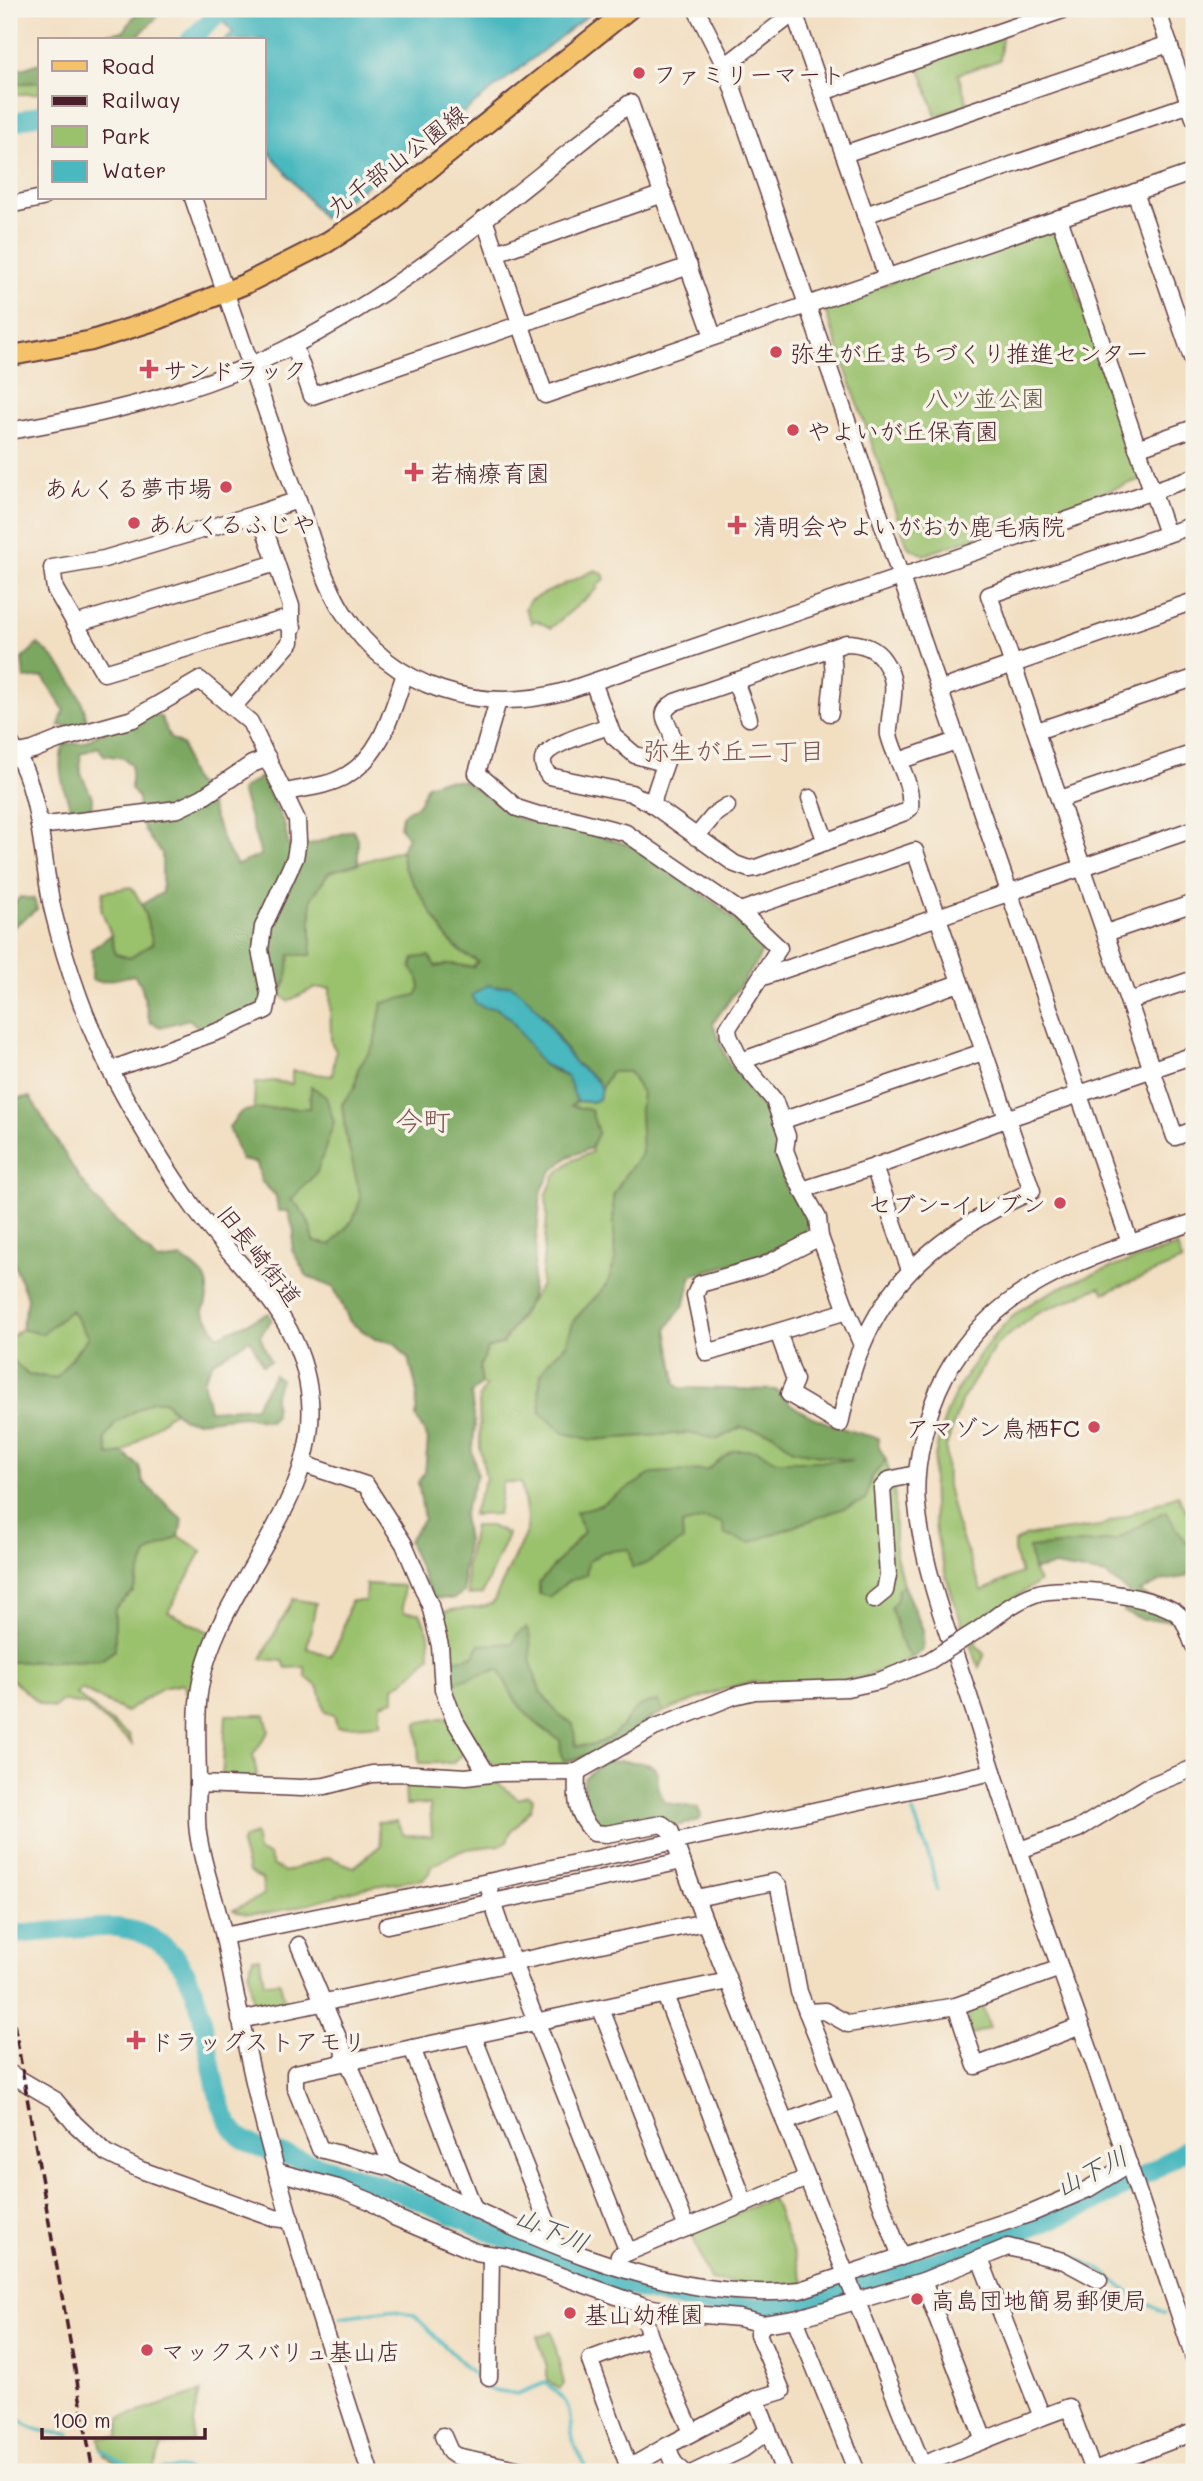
<svg xmlns="http://www.w3.org/2000/svg" width="1203" height="2481" font-family="Mali,'Klee One',sans-serif">
<style>
.green{fill:#9ac16c;stroke:#72704c;stroke-width:2}
.forest{fill:#7ba760;stroke:#626346;stroke-width:2}
.water{fill:#49b8bf;stroke:#4a6c75;stroke-width:2}
.lines{fill:none;stroke-linecap:round;stroke-linejoin:round}
.stream{stroke:#49b8bf;stroke-width:3.5}
.river{stroke:#49b8bf;stroke-width:19}
.minor-casing{stroke:#633c42;stroke-width:19}
.major-casing{stroke:#633c42;stroke-width:23}
.minor{stroke:#fff;stroke-width:16}
.major{stroke:#f4c26a;stroke-width:19}
.rail{stroke:#4a1f2b;stroke-width:3.5;stroke-dasharray:10 5;stroke-linecap:butt}
.minor-bridge-casing{stroke:#633c42;stroke-width:19;stroke-linecap:butt}
.minor-bridge{stroke:#fff;stroke-width:16}
.poi-dot{fill:#d1495b;stroke:#f7f3e8;stroke-width:2.5}
.labels{text-anchor:middle;dominant-baseline:central;stroke-width:7;stroke-linejoin:round;paint-order:stroke}
.poi-label{font-size:24px;fill:#4a1f2b;stroke:#f7f3e8;text-anchor:start}
.street-label{font-size:24px;fill:#4a1f2b;stroke:#f7f3e8}
.park-label{font-size:24px;fill:#62503e;stroke:#f7f3e8}
.neighbourhood-label{font-size:26px;fill:#825552;stroke:#f7f3e8}
.water-label{font-size:26px;font-style:italic;fill:#4a555f;stroke:#f7f3e8}
.quarter-label{font-size:28px;fill:#825552;stroke:#f7f3e8}
</style>
<rect width="100%" height="100%" fill="#f7f3e8"/>
<filter id="ink" filterUnits="userSpaceOnUse"><feTurbulence type="fractalNoise" baseFrequency=".0143" numOctaves="2"/><feDisplacementMap in="SourceGraphic" scale="14" xChannelSelector="R" yChannelSelector="G"/><feConvolveMatrix kernelMatrix="1 2 1 2 8 2 1 2 1" color-interpolation-filters="sRGB"/></filter>
<filter id="wash" filterUnits="userSpaceOnUse"><feTurbulence type="fractalNoise" baseFrequency=".00686" numOctaves="4" result="noise"/><feDisplacementMap in="SourceGraphic" scale="28" xChannelSelector="R" yChannelSelector="G"/><feGaussianBlur stdDeviation="1.57" result="paint"/><feColorMatrix in="noise" values="0 0 0 0 0 0 0 0 0 0 0 0 0 0 0 0 0 1.4 0 .05"/><feComposite in="paint" operator="in"/></filter>
<g filter="url(#wash)">
<rect width="100%" height="100%" fill="#f2dfc2"/>
<g class="green">
<path d="M1002,37L1000,60L958,74L968,105L936,116L919,65Z"/>
<path d="M40,82L39,93L9,95V84Z"/>
<path d="M1055,228L1142,476L1139,480L924,555L908,547L825,310L827,304Z"/>
<path d="M595,570L603,574L605,579L597,586L598,588L551,628L535,620L532,623L525,608L530,600Z"/>
<path d="M401,850L404,868L448,939L462,953L478,961L473,967L452,964L411,968L418,977L420,988L416,996L382,1004L374,1045L358,1069L355,1087L342,1104L346,1136L362,1197L353,1220L331,1245L314,1242C310,1224 307,1212 290,1200L317,1172L311,1087V1108L254,1109L255,1083L273,1081L292,1084V1071L332,1076L336,1051L331,1042L330,988H314L288,1001L280,994L286,981L290,955L311,954V899L329,872Z"/>
<path d="M131,887L142,904L153,943L130,958L115,954L111,935L101,909L103,892Z"/>
<path d="M610,1072H629L642,1093L640,1110L642,1154L625,1175L613,1196L615,1261L607,1285L574,1320L566,1345L549,1361L592,1440L687,1433L718,1439L741,1427L772,1433L794,1450L879,1448L886,1460L895,1496V1551L903,1585L923,1630V1650L894,1667L855,1679L814,1683L753,1682L727,1688L663,1712L645,1722L613,1745L584,1758L560,1765L499,1767L485,1759L459,1716L450,1684V1660L440,1614C456,1605 475,1612 493,1603L527,1530V1516L521,1483L503,1482L498,1514L472,1515L486,1478L480,1449L479,1397L486,1386L481,1384L480,1366L488,1348L502,1344L541,1285L547,1216L546,1196L555,1175L571,1161L592,1152L591,1148L598,1133L570,1106L577,1101L591,1102L599,1099L601,1089Z"/>
<path d="M1177,1246L1182,1261L1104,1293L1100,1287L1036,1314L996,1345L961,1402L946,1447L947,1486L956,1523L982,1591L1021,1573L1014,1554V1543L1024,1536L1100,1526L1178,1495L1186,1510L1194,1507V1546L1187,1544L1165,1511L1116,1540L1029,1548L1033,1570L1039,1582L975,1623L976,1645L985,1654L979,1667C937,1563 902,1464 974,1363C989,1341 1005,1320 1028,1305C1072,1277 1127,1263 1177,1246Z"/>
<path d="M71,1310L88,1337L56,1378L28,1375L9,1357V1339L21,1329L42,1334Z"/>
<path d="M152,1401H164L174,1411L123,1453L109,1456L105,1439L116,1422Z"/>
<path d="M474,1526H490L508,1534L482,1594L468,1595L466,1567Z"/>
<path d="M179,1536L202,1551L168,1612L211,1633L196,1669L191,1704L183,1684L162,1688L126,1712L81,1689L76,1694L129,1736L132,1744L86,1705L62,1701L53,1708L40,1704L9,1677V1662L101,1660L115,1650V1608L133,1592L147,1554Z"/>
<path d="M366,1584L403,1586V1612L420,1613L429,1634L430,1656L404,1681L394,1687V1700L381,1704V1724L337,1727L334,1715L325,1712L319,1688L306,1677L305,1667L286,1668L283,1661L261,1659L293,1599L316,1603L307,1648L330,1656L340,1639L350,1601H365Z"/>
<path d="M226,1715H265L269,1731L253,1755L257,1774L253,1778L222,1780Z"/>
<path d="M447,1717L464,1753L453,1763H419L417,1723Z"/>
<path d="M405,1778L492,1779L519,1799L527,1795L533,1798L531,1809L511,1832L507,1841L500,1845L467,1849L453,1854L431,1867L429,1873L423,1879C403,1882 383,1884 364,1888C337,1894 254,1925 233,1910L264,1895L262,1879L249,1873L241,1845L244,1838L255,1834L258,1852L269,1855L273,1865L285,1872L328,1857L354,1867L381,1845L377,1822L396,1821L404,1835L432,1836L430,1804L406,1805Z"/>
<path d="M253,1958H260L264,1983L280,1982L285,2004L254,2011L249,1973Z"/>
<path d="M980,2002L990,2027L971,2035L965,2008Z"/>
<path d="M772,2198L805,2284L759,2286L710,2280L691,2232Z"/>
<path d="M552,2332L564,2384L560,2389L547,2381V2367L537,2336Z"/>
<path d="M201,2392L197,2401L192,2442L162,2446L152,2472L131,2470L104,2455L99,2437H119L120,2418Z"/>
</g>
<g class="forest">
<path d="M139,9H154L157,17L134,40H88L92,37L124,31Z"/>
<path d="M40,63V82L9,84V70L25,68Z"/>
<path d="M38,644C61,662 83,692 87,722L75,729L59,725L64,710L43,677L24,679L22,659Z"/>
<path d="M150,714L161,717L170,738L183,746L188,769L194,782L205,791L225,846L237,865L261,855L241,790L261,777L284,823L289,847L309,845L353,830L358,840V864L329,872L311,899V955H290C288,968 288,983 280,992C266,1010 222,1025 200,1029L189,1019L161,1027L150,1022L141,985L134,975L101,982L92,980V949L111,935L115,954L130,958L153,943L142,904L162,893V853C144,834 139,823 138,797L131,789V765L124,758L104,755L98,747L80,754L81,774L92,797L91,813L75,816C64,794 55,768 64,744L83,743L99,734Z"/>
<path d="M441,780L464,781L520,819L583,831L629,845L714,902L764,946L757,962L713,1023L727,1060L769,1118L786,1187L810,1218L804,1235L752,1259L692,1275L685,1303L667,1328L676,1383L680,1388L777,1390C795,1417 848,1431 878,1438L879,1448L886,1460L871,1478L866,1500L749,1543L725,1535L723,1523L704,1519L682,1525L683,1540L645,1564L632,1568L629,1549L603,1552L588,1562L586,1575L569,1581L549,1597L539,1594V1583L584,1532L576,1512L600,1505L653,1473L707,1470L734,1450H757L777,1461H852L793,1450L772,1433L741,1427L718,1439L687,1433L592,1440L564,1433L541,1413L539,1389L541,1374L549,1361L566,1345L574,1320L607,1285L615,1261L613,1196L625,1175L642,1154L640,1110L642,1093L629,1072H610L601,1089L597,1080L574,1062L545,1017L510,985L496,987L484,1007L496,1008L510,1018L542,1064L568,1078L577,1101L571,1106L591,1110L598,1133L591,1148L568,1157L551,1172L541,1192L531,1298L502,1344L488,1348L480,1366L481,1384L471,1394L475,1426L472,1451L477,1474L463,1516L467,1541L463,1571L464,1592L453,1599L432,1598L408,1541L424,1519L418,1482L425,1472L428,1440L416,1417L417,1390L409,1360L395,1343L375,1339L350,1322L334,1288L307,1276L292,1250L294,1231L288,1211H278L276,1196L261,1181L257,1163L241,1160L229,1127L241,1112L254,1109L310,1108L311,1086L326,1097L334,1122L317,1172L291,1200C306,1212 310,1224 314,1242L331,1245L353,1220L361,1198L346,1136L342,1104L355,1087L358,1069L374,1045L382,1003L416,995L420,988L418,977L411,968L414,958L429,956L436,967L452,964L473,967L478,961L462,953L448,939L404,868L401,850L408,837L400,828L402,815L419,804L427,785Z"/>
<path d="M20,897L34,899L37,909L9,930V909Z"/>
<path d="M30,1097L78,1176L106,1212L158,1261L182,1258C206,1277 215,1280 203,1311L218,1336L269,1313L272,1319L260,1336L270,1361L263,1365L250,1339L214,1361L203,1380L209,1410L255,1407L274,1375L280,1379L274,1397L275,1415L269,1421L244,1416L198,1421L183,1419L164,1401H152L116,1422L105,1439L109,1455L123,1453L139,1466L143,1482L182,1519L179,1536L147,1554L133,1592L115,1608V1650L101,1660L9,1662V1357L28,1375L56,1378L88,1337L71,1310L42,1334L21,1329L28,1300L12,1259L9,1255V1099Z"/>
<path d="M1165,1511L1187,1544L1194,1546V1570L1184,1577L1161,1581L1140,1592L1168,1611L1171,1620H1143L1124,1612L1129,1593L1106,1575L1055,1566L1033,1570L1029,1548L1116,1540Z"/>
<path d="M903,1585L923,1630V1650L912,1658L903,1648L891,1607L897,1599L898,1589Z"/>
<path d="M526,1628C533,1638 529,1649 531,1661C536,1689 549,1710 573,1724L576,1746C589,1746 604,1743 614,1734C632,1719 629,1704 659,1701L663,1712C627,1730 606,1756 564,1760L561,1755L560,1740C528,1721 514,1703 499,1669L450,1684V1660L474,1656L479,1645L513,1643L517,1634Z"/>
<path d="M621,1761C676,1763 646,1775 666,1803L698,1808L701,1816L699,1820L676,1826L602,1830L584,1817V1778L603,1762Z"/>
</g>
<g class="water">
<path d="M214,9H596L451,122L323,218L264,146V40H224L233,33Z"/>
<path d="M488,985L496,987L510,985C541,1003 551,1034 573,1061C580,1070 593,1074 598,1083C602,1089 600,1093 599,1099L591,1102L577,1101L568,1078L557,1070L542,1064L510,1018L496,1008L484,1007L475,1003L472,995Z"/>
</g>
<g class="lines">
<g class="stream">
<path d="M913,1812L931,1863L937,1890"/>
<path d="M1012,2236L1054,2246L1101,2270L1133,2296L1165,2313"/>
<path d="M341,2317L390,2310L414,2315L488,2389L517,2394L545,2383C579,2406 565,2414 575,2447C578,2455 585,2464 589,2472"/>
<path d="M1191,2319L1194,2321"/>
<path d="M9,2406C21,2430 46,2433 70,2434"/>
<path d="M102,2450C117,2459 131,2469 149,2470C166,2471 177,2464 194,2472"/>
</g>
<g class="river">
<path d="M190,40L223,9"/>
<path d="M9,124L40,114"/>
<path d="M9,1935C37,1933 66,1929 94,1928C103,1928 113,1926 121,1928C196,1939 201,2013 213,2074C217,2095 224,2122 240,2137C246,2141 253,2145 258,2148C304,2160 351,2174 395,2191C477,2223 555,2266 641,2290C685,2302 736,2311 782,2305C814,2301 843,2288 874,2279C952,2256 1030,2232 1103,2198C1135,2183 1165,2163 1194,2144"/>
</g>
</g>
</g>
<g filter="url(#ink)">
<g class="lines">
<g class="minor-casing">
<g id="minor">
<path d="M696,9L725,66L1130,1243"/>
<path d="M1157,9L1194,118"/>
<path d="M794,12L887,277"/>
<path d="M725,66L799,9"/>
<path d="M823,92L1066,9"/>
<path d="M844,154L1169,44"/>
<path d="M1135,192L1194,364"/>
<path d="M193,198C221,278 248,359 276,439C287,471 299,502 310,534C319,561 328,588 343,612C393,690 481,715 566,691L1194,477"/>
<path d="M9,205L42,198"/>
<path d="M865,215L1190,104"/>
<path d="M1059,218L1167,534"/>
<path d="M484,219L545,395L1194,172"/>
<path d="M496,253L663,194"/>
<path d="M294,345L312,396L689,266"/>
<path d="M9,431C102,415 196,393 282,351C410,288 519,191 630,103L713,336"/>
<path d="M1137,448L1194,428"/>
<path d="M259,513L104,559L52,568L55,589L104,673L281,620L293,627"/>
<path d="M1194,525L989,595L1175,1137L1194,1130"/>
<path d="M75,624L276,563"/>
<path d="M735,681L749,718"/>
<path d="M593,682L613,736L635,755L664,763"/>
<path d="M939,690L1194,601"/>
<path d="M498,701L477,773L517,808L539,815L569,818L626,833L740,911L779,948L728,1028L729,1036L741,1061L774,1100L787,1136L785,1150L794,1174L818,1218L820,1237L847,1311L862,1345"/>
<path d="M233,707L291,642V606L259,513L298,500"/>
<path d="M830,713C830,687 838,674 830,648"/>
<path d="M609,726C595,731 545,745 543,760C542,766 546,772 549,776L631,793L650,803L735,864L749,869L756,868L905,812L910,808C913,782 895,760 889,735C888,730 890,724 890,719C893,695 898,682 884,661C876,648 861,643 846,643L675,702C652,716 674,724 672,740C670,754 658,782 654,798L650,803"/>
<path d="M1037,731L1194,678"/>
<path d="M9,741C43,790 40,854 53,911C66,965 88,1028 114,1077C139,1124 166,1169 197,1212C243,1274 303,1316 310,1400C319,1512 206,1595 198,1703C196,1731 198,1759 198,1787C197,1802 196,1818 198,1833C203,1870 218,1905 225,1942C237,2003 249,2064 264,2124C294,2242 333,2357 370,2472"/>
<path d="M9,755L33,750L58,740L133,719L200,680L250,722L297,820L298,841L295,858L263,927L260,950L269,994L266,1010L222,1030L110,1070"/>
<path d="M899,761L956,741"/>
<path d="M285,792C305,788 329,786 347,775C383,754 392,710 405,674"/>
<path d="M810,798L826,842"/>
<path d="M1060,799L1194,753"/>
<path d="M39,826L178,809L203,797L252,764L268,758"/>
<path d="M696,837L716,813L727,806"/>
<path d="M740,911L915,851L1032,1191C957,1225 895,1266 862,1346C851,1371 846,1397 840,1424L789,1394L795,1380L778,1332"/>
<path d="M1106,933L1194,903"/>
<path d="M763,977L1194,829"/>
<path d="M1129,1001L1194,979"/>
<path d="M741,1061L959,983"/>
<path d="M781,1121L983,1052"/>
<path d="M874,1167L910,1270"/>
<path d="M802,1190L874,1167L1006,1119L1194,1055"/>
<path d="M1194,1222C1099,1254 997,1279 945,1376C927,1410 913,1466 917,1505C924,1580 956,1652 978,1724C1013,1837 1053,1949 1093,2060C1127,2159 1161,2259 1194,2358"/>
<path d="M820,1237L763,1266L700,1284L695,1295L707,1353L847,1311"/>
<path d="M303,1464L366,1485L404,1544L430,1605L440,1646L443,1689L454,1719L487,1774"/>
<path d="M874,1600L885,1591L888,1575L882,1488L889,1480L916,1474"/>
<path d="M981,1628C998,1615 1015,1601 1035,1594C1062,1584 1162,1595 1181,1617C1187,1625 1190,1637 1194,1646"/>
<path d="M577,1772C576,1799 575,1813 594,1833L606,1834L662,1824L670,1830L705,1922L925,2472"/>
<path d="M198,1784L302,1788L325,1786L372,1774L398,1773L466,1777L498,1773L577,1772L654,1728L734,1696L755,1691L847,1688L879,1681L929,1661"/>
<path d="M1020,1850L1078,1829L1147,1787L1194,1768"/>
<path d="M488,1882L492,1902L513,1963L628,2252"/>
<path d="M696,1898L774,1882L779,1887L799,1992L843,2101L901,2257"/>
<path d="M387,1925L682,1861"/>
<path d="M224,1936L488,1882L993,1772"/>
<path d="M299,1945L393,2168C509,2230 667,2306 800,2290L1032,2213L1088,2189L1129,2164"/>
<path d="M665,1995L745,2204"/>
<path d="M956,2006L976,2066L1081,2026"/>
<path d="M601,2009L687,2228"/>
<path d="M807,2012L825,2011L848,2024L956,2006L1060,1968"/>
<path d="M240,2020L705,1922"/>
<path d="M473,2036L552,2234V2242"/>
<path d="M412,2048L474,2209"/>
<path d="M9,2073L55,2100L75,2124L106,2153L141,2170L275,2218L291,2220"/>
<path d="M785,2122L843,2101"/>
<path d="M393,2168L320,2149L295,2087V2073L728,1981"/>
<path d="M278,2172L338,2188L370,2201L396,2218L476,2252L508,2257L647,2307L682,2313L739,2318L763,2324L795,2319L923,2281L1008,2247L1064,2261L1099,2280"/>
<path d="M619,2256L807,2178"/>
<path d="M923,2281L984,2440"/>
<path d="M647,2307L644,2316L650,2337L692,2432"/>
<path d="M795,2319L857,2472"/>
<path d="M763,2324L758,2334L782,2391L756,2399L784,2472"/>
<path d="M489,2377L491,2256"/>
<path d="M1042,2417L1069,2407L1093,2471"/>
<path d="M443,2436L450,2452L456,2456L531,2472"/>
<path d="M667,2446L674,2463L684,2472"/>
<path d="M922,2465L1042,2417L980,2259"/>
<path d="M629,2468L590,2361L591,2359L650,2337"/>
<path d="M622,2472L667,2446L756,2399"/>
<path d="M695,2472L743,2449L768,2431"/>
<path d="M1089,2472L1194,2432"/>
</g>
</g>
<g class="major-casing">
<path id="major" d="M9,356L90,341L159,319L245,284L326,243L379,209L629,9"/>
</g>
<use href="#minor" class="minor"/>
<use href="#major" class="major"/>
<path class="rail" d="M9,1995L93,2472"/>
<g class="minor-bridge-casing">
<path id="minor-bridge" d="M929,1661L981,1628"/>
</g>
<use href="#minor-bridge" class="minor-bridge"/>
</g>
</g>
<g class="poi-dot">
<circle cx="639" cy="73" r="7"/>
<circle cx="776" cy="352" r="7"/>
<path d="M145.5 358.5h7v7h7v7h-7v7h-7v-7h-7v-7h7z"/>
<circle cx="793" cy="430" r="7"/>
<path d="M410.5 461.5h7v7h7v7h-7v7h-7v-7h-7v-7h7z"/>
<circle cx="226" cy="487" r="7"/>
<circle cx="134" cy="523" r="7"/>
<path d="M733.5 514.5h7v7h7v7h-7v7h-7v-7h-7v-7h7z"/>
<circle cx="1060" cy="1203" r="7"/>
<circle cx="1094" cy="1427" r="7"/>
<path d="M132.5 2029.5h7v7h7v7h-7v7h-7v-7h-7v-7h7z"/>
<circle cx="917" cy="2299" r="7"/>
<circle cx="570" cy="2313" r="7"/>
<circle cx="147" cy="2350" r="7"/>
</g>
<g class="labels">
<g class="poi-label">
<text x="653" y="73">ファミリーマート</text>
<text x="790" y="352">弥生が丘まちづくり推進センター</text>
<text x="163" y="369">サンドラック</text>
<text x="807" y="430">やよいが丘保育園</text>
<text x="430" y="472">若楠療育園</text>
<text x="212" y="487" text-anchor="end">あんくる夢市場</text>
<text x="148" y="523">あんくるふじや</text>
<text x="753" y="525">清明会やよいがおか鹿毛病院</text>
<text x="1046" y="1203" text-anchor="end">セブン-イレブン</text>
<text x="1080" y="1427" text-anchor="end">アマゾン鳥栖FC</text>
<text x="150" y="2040">ドラッグストアモリ</text>
<text x="931" y="2299">高島団地簡易郵便局</text>
<text x="584" y="2313">基山幼稚園</text>
<text x="161" y="2350">マックスバリュ基山店</text>
</g>
<g class="street-label">
<text transform="translate(396 160) rotate(-37)">九千部山公園線</text>
<text transform="translate(260 1255) rotate(52)">旧長崎街道</text>
</g>
<g class="park-label">
<text x="985" y="397">八ツ並公園</text>
</g>
<g class="neighbourhood-label">
<text x="734" y="750">弥生が丘二丁目</text>
</g>
<g class="water-label">
<text transform="translate(1091 2171) rotate(-27)">山下川</text>
<text transform="translate(552 2229) rotate(23)">山下川</text>
</g>
<g class="quarter-label">
<text x="423" y="1120">今町</text>
</g>
</g>
<rect width="1203" height="2481" fill="none" stroke="#f7f3e8" stroke-width="35"/>
<rect x="38" y="38" width="228" height="161" fill="#f7f3e8" stroke="#b29e9c" stroke-width="2"/>
<rect x="52" y="61" width="35" height="10" fill="#f4c26a" stroke="#b29e9c" stroke-width="2"/>
<text x="102" y="74" font-size="21" fill="#4a1f2b">Road</text>
<rect x="52" y="96" width="35" height="10" fill="#4a1f2b" stroke="#b29e9c" stroke-width="2"/>
<text x="102" y="108" font-size="21" fill="#4a1f2b">Railway</text>
<rect x="52" y="126" width="35" height="21" fill="#9ac16c" stroke="#b29e9c" stroke-width="2"/>
<text x="102" y="144" font-size="21" fill="#4a1f2b">Park</text>
<rect x="52" y="161" width="35" height="21" fill="#49b8bf" stroke="#b29e9c" stroke-width="2"/>
<text x="102" y="178" font-size="21" fill="#4a1f2b">Water</text>
<path d="M42 2428v10h163v-10" fill="none" stroke="#4a1f2b" stroke-width="3.5"/>
<text x="52" y="2428" font-size="21" fill="#4a1f2b" stroke="#f7f3e8" stroke-width="5" paint-order="stroke">100 m</text>
</svg>
